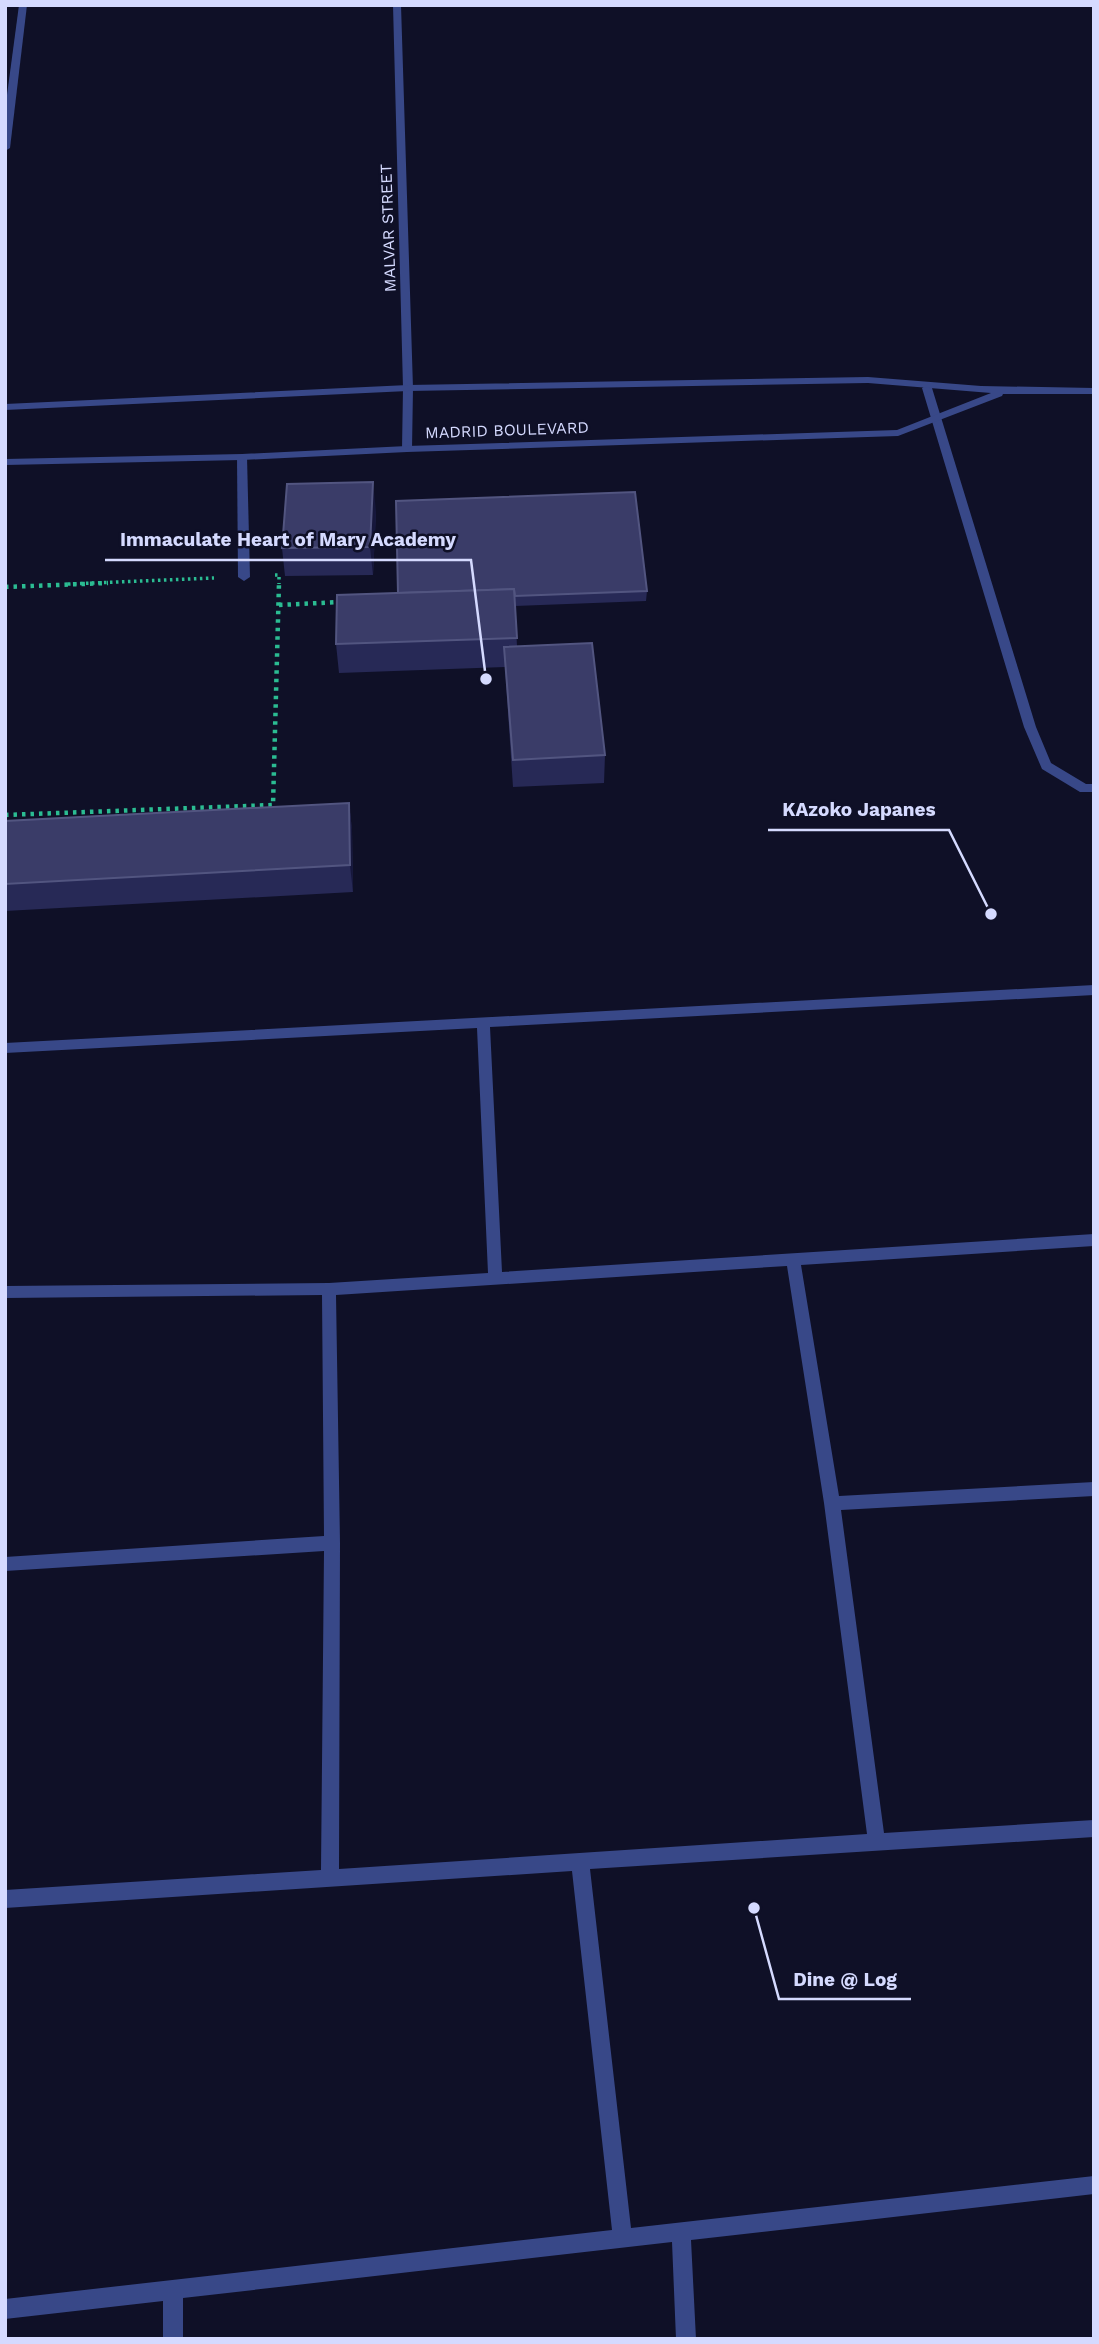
<svg xmlns="http://www.w3.org/2000/svg" width="1099" height="2344" font-family="'Work Sans',sans-serif">
<style>
.lines{fill:none;stroke-linecap:round;stroke-linejoin:round}
.path-far1{stroke:#2bbc92;stroke-width:3.5;stroke-dasharray:2.5 3.5;stroke-linecap:butt}
.path{stroke:#2bbc92;stroke-width:4.5;stroke-dasharray:3.5 5;stroke-linecap:butt}
.minor{fill:#384888;fill-rule:evenodd}
.tertiary{fill:#384888;fill-rule:evenodd}
.wall{fill:#272956}
.shaded-wall{fill:#16173b}
.building{fill:#3a3c68;stroke:#525580;stroke-width:2}
.labels{text-anchor:middle;dominant-baseline:central;stroke-width:5;stroke-linejoin:round;paint-order:stroke}
.far-street-label{font-size:16px;fill:#d5daff;stroke:#0f1027}
.leader{fill:none;stroke:#d5daff;stroke-width:2.5}
.callout-dot{fill:#d5daff;stroke:#0f1027;stroke-width:2.5}
.callout-label{font-size:19px;text-anchor:middle;font-weight:bold;fill:#d5daff;stroke:#0f1027;stroke-width:5;stroke-linejoin:round;paint-order:stroke}
</style>
<rect width="100%" height="100%" fill="#0f1027"/>
<g class="lines">
<g class="path-far1">
<path d="M275,575H279V584"/>
<path d="M68,584L214,578"/>
</g>
<g class="path">
<path d="M5,587L108,583"/>
<path d="M279,605L341,602"/>
<path d="M5,815L273,805L279,583"/>
</g>
<g class="minor">
<path d="M19,5H27L10,148L5,151V110Z"/>
<path d="M393,5H401L413,388L412,449L407,452L402,449L403,388Z"/>
<path d="M927,385L932,388L1036,727L1051,763L1086,784H1094V792H1080L1042,769L1024,727L922,388Z"/>
<path d="M242,454L247,457L250,577L244,581L238,577L237,457Z"/>
<path d="M1094,985V995L490,1027L502,1272L1094,1234V1246L801,1265L839,1496L1094,1482V1496L841,1510L884,1833L1094,1820V1837L590,1869L631,2228L1094,2176V2194L691,2240L696,2339H676L672,2242L183,2298V2339H163V2301L5,2319V2299L612,2230L572,1871L5,1908V1890L321,1870L324,1551L5,1571V1557L324,1536L322,1295L5,1298V1286L329,1283L488,1273L477,1028L5,1053V1043ZM787,1266L824,1503L867,1834L339,1869L340,1543L336,1295Z"/>
</g>
<path class="tertiary" d="M868,377L981,386L1094,388V394H1003L1002,396L898,436L407,452L242,460L5,465V459L242,454L407,446L897,430L991,393L868,383L408,391L5,410V404L408,385Z"/>
</g>
<g class="wall">
<path d="M376,511L373,575L285,576L282,548Z"/>
<path d="M647,591L646,601L515,606L517,646L605,755L604,783L513,787L505,667L339,673L336,644L398,593Z"/>
<path d="M349,803L352,830L353,892L5,911V821Z"/>
</g>
<g class="shaded-wall">
<path d="M373,482L376,511L373,575L370,547Z"/>
<path d="M349,803L352,830L353,892L350,865Z"/>
</g>
<g class="building">
<path d="M373,482L370,547L282,548L287,484Z"/>
<path d="M635,492L647,591L515,596L514,589L398,593L396,501Z"/>
<path d="M514,589L517,638L336,644L337,595Z"/>
<path d="M592,643L605,755L513,760L504,647Z"/>
<path d="M349,803L350,865L5,884V821Z"/>
</g>
<g class="labels">
<g class="far-street-label">
<text transform="translate(388 228) rotate(-92)">MALVAR STREET</text>
<text transform="translate(507 430) rotate(-2)">MADRID BOULEVARD</text>
</g>
</g>
<path class="leader" d="M486 679L471 560H105M991 914L949 830H768M754 1908L779 1999H911"/>
<g class="callout-dot">
<circle cx="486" cy="679" r="7"/>
<circle cx="991" cy="914" r="7"/>
<circle cx="754" cy="1908" r="7"/>
</g>
<g class="callout-label">
<text x="288" y="546">Immaculate Heart of Mary Academy</text>
<text x="859" y="816">KAzoko Japanes</text>
<text x="845" y="1986">Dine @ Log</text>
</g>
<rect width="1099" height="2344" fill="none" stroke="#d5daff" stroke-width="14"/>
</svg>
